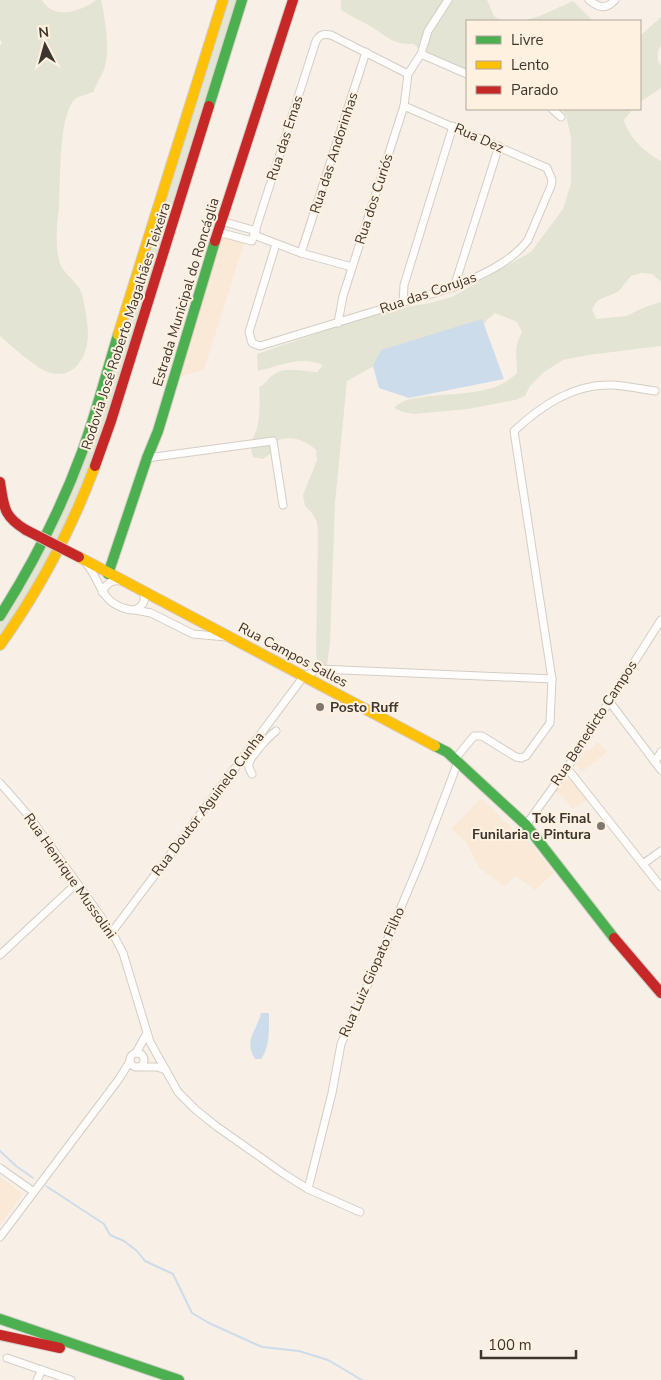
<svg xmlns="http://www.w3.org/2000/svg" width="661" height="1380" font-family="'Nunito Sans',sans-serif">
<style>
.built{fill:#f9e9d6}
.green{fill:#e3e4d3}
.water{fill:#ccdcea}
.lines{fill:none;stroke-linecap:round;stroke-linejoin:round}
.stream{stroke:#ccdcea;stroke-width:2}
.street-casing{stroke:#d4cdc6;stroke-width:9}
.fast-casing{stroke:#d4cdc6;stroke-width:12}
.slow-casing{stroke:#d4cdc6;stroke-width:12}
.jam-casing{stroke:#d4cdc6;stroke-width:12}
.street{stroke:#fefdfb;stroke-width:7}
.fast{stroke:#4caf50;stroke-width:10}
.slow{stroke:#ffc107;stroke-width:10}
.jam{stroke:#c62828;stroke-width:10}
.jam-bridge-casing{stroke:#d4cdc6;stroke-width:12;stroke-linecap:butt}
.jam-bridge{stroke:#c62828;stroke-width:10}
.poi-dot{fill:#7e776f;stroke:#fff1e0;stroke-width:2}
.labels{text-anchor:middle;dominant-baseline:central;stroke-width:4;stroke-linejoin:round;paint-order:stroke}
.street-label{font-size:14px;fill:#3d362e;stroke:#fff1e0}
.poi-label{font-size:14px;font-weight:bold;fill:#3d362e;stroke:#fff1e0;text-anchor:start}
</style>
<rect width="100%" height="100%" fill="#f8f0e7"/>
<g class="built">
<path d="M221,236L244,243L204,370L175,378Z"/>
<path d="M598,742L607,752L582,772L576,764L586,750L588,751Z"/>
<path d="M565,779L574,780L589,799L573,809L562,796L556,792Z"/>
<path d="M483,799L514,830L523,834L554,873L535,890L516,876L505,886L480,869L466,842L451,829L479,800Z"/>
<path d="M0,1177L23,1194L0,1225Z"/>
</g>
<g class="green">
<path d="M0,0H42C53,20 81,12 96,0H101C105,17 110,50 105,67C102,75 97,83 93,92C88,94 79,96 75,99C58,115 61,184 59,207C57,224 55,243 59,260C61,273 78,281 82,294C85,307 88,322 88,336C87,358 73,381 48,372C34,367 12,346 0,336V46L2,43L0,39Z"/>
<path d="M228,0H237L92,462L47,563L0,639V622L15,600L51,534Z"/>
<path d="M341,0H487L494,16L501,21H467V75L435,64L414,44C396,45 389,39 375,29C364,22 352,17 341,10Z"/>
<path d="M573,1L593,21H524L542,15Z"/>
<path d="M661,17V45L658,51V61L661,66V88L640,102V36Z"/>
<path d="M561,109H633L624,120C628,137 646,153 661,161V282L652,274L641,273L631,276L618,292L598,300L592,309L596,319L626,316L645,307L661,302V346L588,355L563,360L544,372L530,386L525,396L515,400L468,409L414,414L403,412L394,408C403,399 411,399 423,397C453,392 493,397 517,373C517,354 513,350 522,332L517,322L495,313L487,320L479,332L385,360L347,381L335,503L330,642L327,666L318,663L316,653L318,532L317,522L312,513L305,506L303,495L317,460L316,450C303,439 289,434 273,443L271,453L263,459L253,457C247,440 256,438 258,423C260,411 260,399 259,387C265,385 268,378 274,374C286,366 303,372 317,372L323,365C301,355 280,366 258,371L257,354L382,311L430,303L452,297L531,252L563,209L571,183V137L566,116Z"/>
</g>
<g class="water">
<path d="M482,319L504,379L409,398L379,388L373,366L381,350Z"/>
<path d="M261,1013H269C269,1027 270,1048 261,1059H255C243,1040 257,1031 261,1013Z"/>
</g>
<g class="lines">
<g class="stream">
<path d="M0,1151L16,1166L33,1178"/>
<path d="M46,1186L104,1224L110,1235L124,1241L137,1251L145,1261L173,1274L192,1313L209,1323L262,1347L299,1351L328,1360L362,1380"/>
</g>
<g class="street-casing">
<g id="street">
<path d="M589,0C599,8 606,10 615,0"/>
<path d="M421,54L467,74"/>
<path d="M552,109L561,117"/>
<path d="M221,221L256,231"/>
<path d="M218,232L252,241L316,41C320,34 323,34 331,35L408,74"/>
<path d="M254,235L301,253L352,267"/>
<path d="M276,244L249,332L252,343L260,346L454,287C478,277 512,262 528,240L551,186L552,180L547,168L404,106"/>
<path d="M301,253L366,52"/>
<path d="M454,287L499,146"/>
<path d="M403,303L404,285L453,126"/>
<path d="M338,323L343,296L404,106L408,74L421,54L428,31L448,0"/>
<path d="M147,458L273,441L283,505"/>
<path d="M85,562C101,580 100,603 127,609C132,611 137,610 141,606C145,602 145,597 143,592"/>
<path d="M102,592C107,583 111,580 121,581"/>
<path d="M135,610L151,613L193,634L226,637"/>
<path d="M609,701L661,770"/>
<path d="M455,759L474,736H482L516,757L521,758L526,756L550,723L552,679"/>
<path d="M655,762L661,752"/>
<path d="M567,768L661,887"/>
<path d="M252,774C250,771 248,768 249,763C252,755 269,736 276,731"/>
<path d="M0,783L29,816L112,932L123,953L150,1042L178,1092L196,1110L216,1126L284,1174L308,1189L360,1212"/>
<path d="M526,825L567,768L661,620"/>
<path d="M643,864L661,851"/>
<path d="M112,932L304,676L319,669L552,679L514,431C541,406 574,383 613,385C627,386 641,389 655,391"/>
<path d="M0,955L77,883"/>
<circle cx="137" cy="1060" r="7"/>
<path d="M136,1053L147,1033"/>
<path d="M141,1067H157L166,1070"/>
<path d="M0,1168L34,1192"/>
<path d="M308,1189L332,1093L341,1044L380,957L420,862L458,762"/>
<path d="M0,1237L119,1079L130,1061"/>
<path d="M7,1358L71,1380"/>
<path d="M37,1380L42,1370"/>
</g>
</g>
<g class="fast-casing">
<g id="fast">
<path d="M209,106L242,0"/>
<path d="M108,574L147,458L158,431L215,241"/>
<path d="M0,616C33,564 61,509 82,452C96,414 106,374 118,335"/>
<path d="M435,746L447,752L526,825L614,938"/>
<path d="M0,1319L179,1380"/>
</g>
</g>
<g class="slow-casing">
<g id="slow">
<path d="M118,335L223,0"/>
<path d="M79,557L435,746"/>
<path d="M0,645C40,589 71,530 95,466"/>
</g>
</g>
<g class="jam-casing">
<g id="jam">
<path d="M215,241L293,0"/>
<path d="M95,466L111,421L209,106"/>
<path d="M0,482C4,507 3,516 26,530"/>
<path d="M614,938L661,993"/>
<path d="M0,1335L60,1348"/>
</g>
</g>
<use href="#street" class="street"/>
<use href="#fast" class="fast"/>
<use href="#slow" class="slow"/>
<use href="#jam" class="jam"/>
<g class="jam-bridge-casing">
<path id="jam-bridge" d="M26,530L79,557"/>
</g>
<use href="#jam-bridge" class="jam-bridge"/>
</g>
<g class="poi-dot">
<circle cx="320" cy="707" r="5"/>
<circle cx="601" cy="826" r="5"/>
</g>
<g class="labels">
<g class="street-label">
<text transform="translate(285 138) rotate(-72)">Rua das Emas</text>
<text transform="translate(479 138) rotate(24)">Rua Dez</text>
<text transform="translate(334 153) rotate(-72)">Rua das Andorinhas</text>
<text transform="translate(374 199) rotate(-72)">Rua dos Curiós</text>
<text transform="translate(186 292) rotate(-73)">Estrada Municipal do Roncáglia</text>
<text transform="translate(428 293) rotate(-19)">Rua das Corujas</text>
<text transform="translate(126 326) rotate(-72)">Rodovia José Roberto Magalhães Teixeira</text>
<text transform="translate(293 655) rotate(28)">Rua Campos Salles</text>
<text transform="translate(594 723) rotate(-57)">Rua Benedicto Campos</text>
<text transform="translate(208 804) rotate(-53)">Rua Doutor Aguinelo Cunha</text>
<text transform="translate(70 876) rotate(55)">Rua Henrique Mussolini</text>
<text transform="translate(372 972) rotate(-66)">Rua Luiz Giopato Filho</text>
</g>
<g class="poi-label">
<text x="330" y="707">Posto Ruff</text>
<text x="591" y="818" text-anchor="end">Tok Final<tspan x="591" dy="16">Funilaria e Pintura</tspan></text>
</g>
</g>
<rect x="466" y="20" width="175" height="90" fill="#fff1e0" stroke="#b1a699"/>
<rect x="476" y="36" width="25" height="8" fill="#4caf50" stroke="#b1a699"/>
<text x="511" y="45" font-size="15" fill="#3d362e">Livre</text>
<rect x="476" y="61" width="25" height="8" fill="#ffc107" stroke="#b1a699"/>
<text x="511" y="70" font-size="15" fill="#3d362e">Lento</text>
<rect x="476" y="86" width="25" height="8" fill="#c62828" stroke="#b1a699"/>
<text x="511" y="95" font-size="15" fill="#3d362e">Parado</text>
<g transform="translate(45 45) rotate(354)" stroke="#fff1e0" stroke-width="4" paint-order="stroke">
<path d="M0-4L9 19L0 12L-9 19Z" fill="#3d362e"/>
<text y="-8" font-size="14" font-weight="bold" text-anchor="middle" fill="#3d362e">N</text>
</g>
<path d="M481 1350v8h95v-8" fill="none" stroke="#3d362e" stroke-width="2.5"/>
<text x="488" y="1350" font-size="15" fill="#3d362e" stroke="#fff1e0" stroke-width="4" paint-order="stroke">100 m</text>
</svg>
